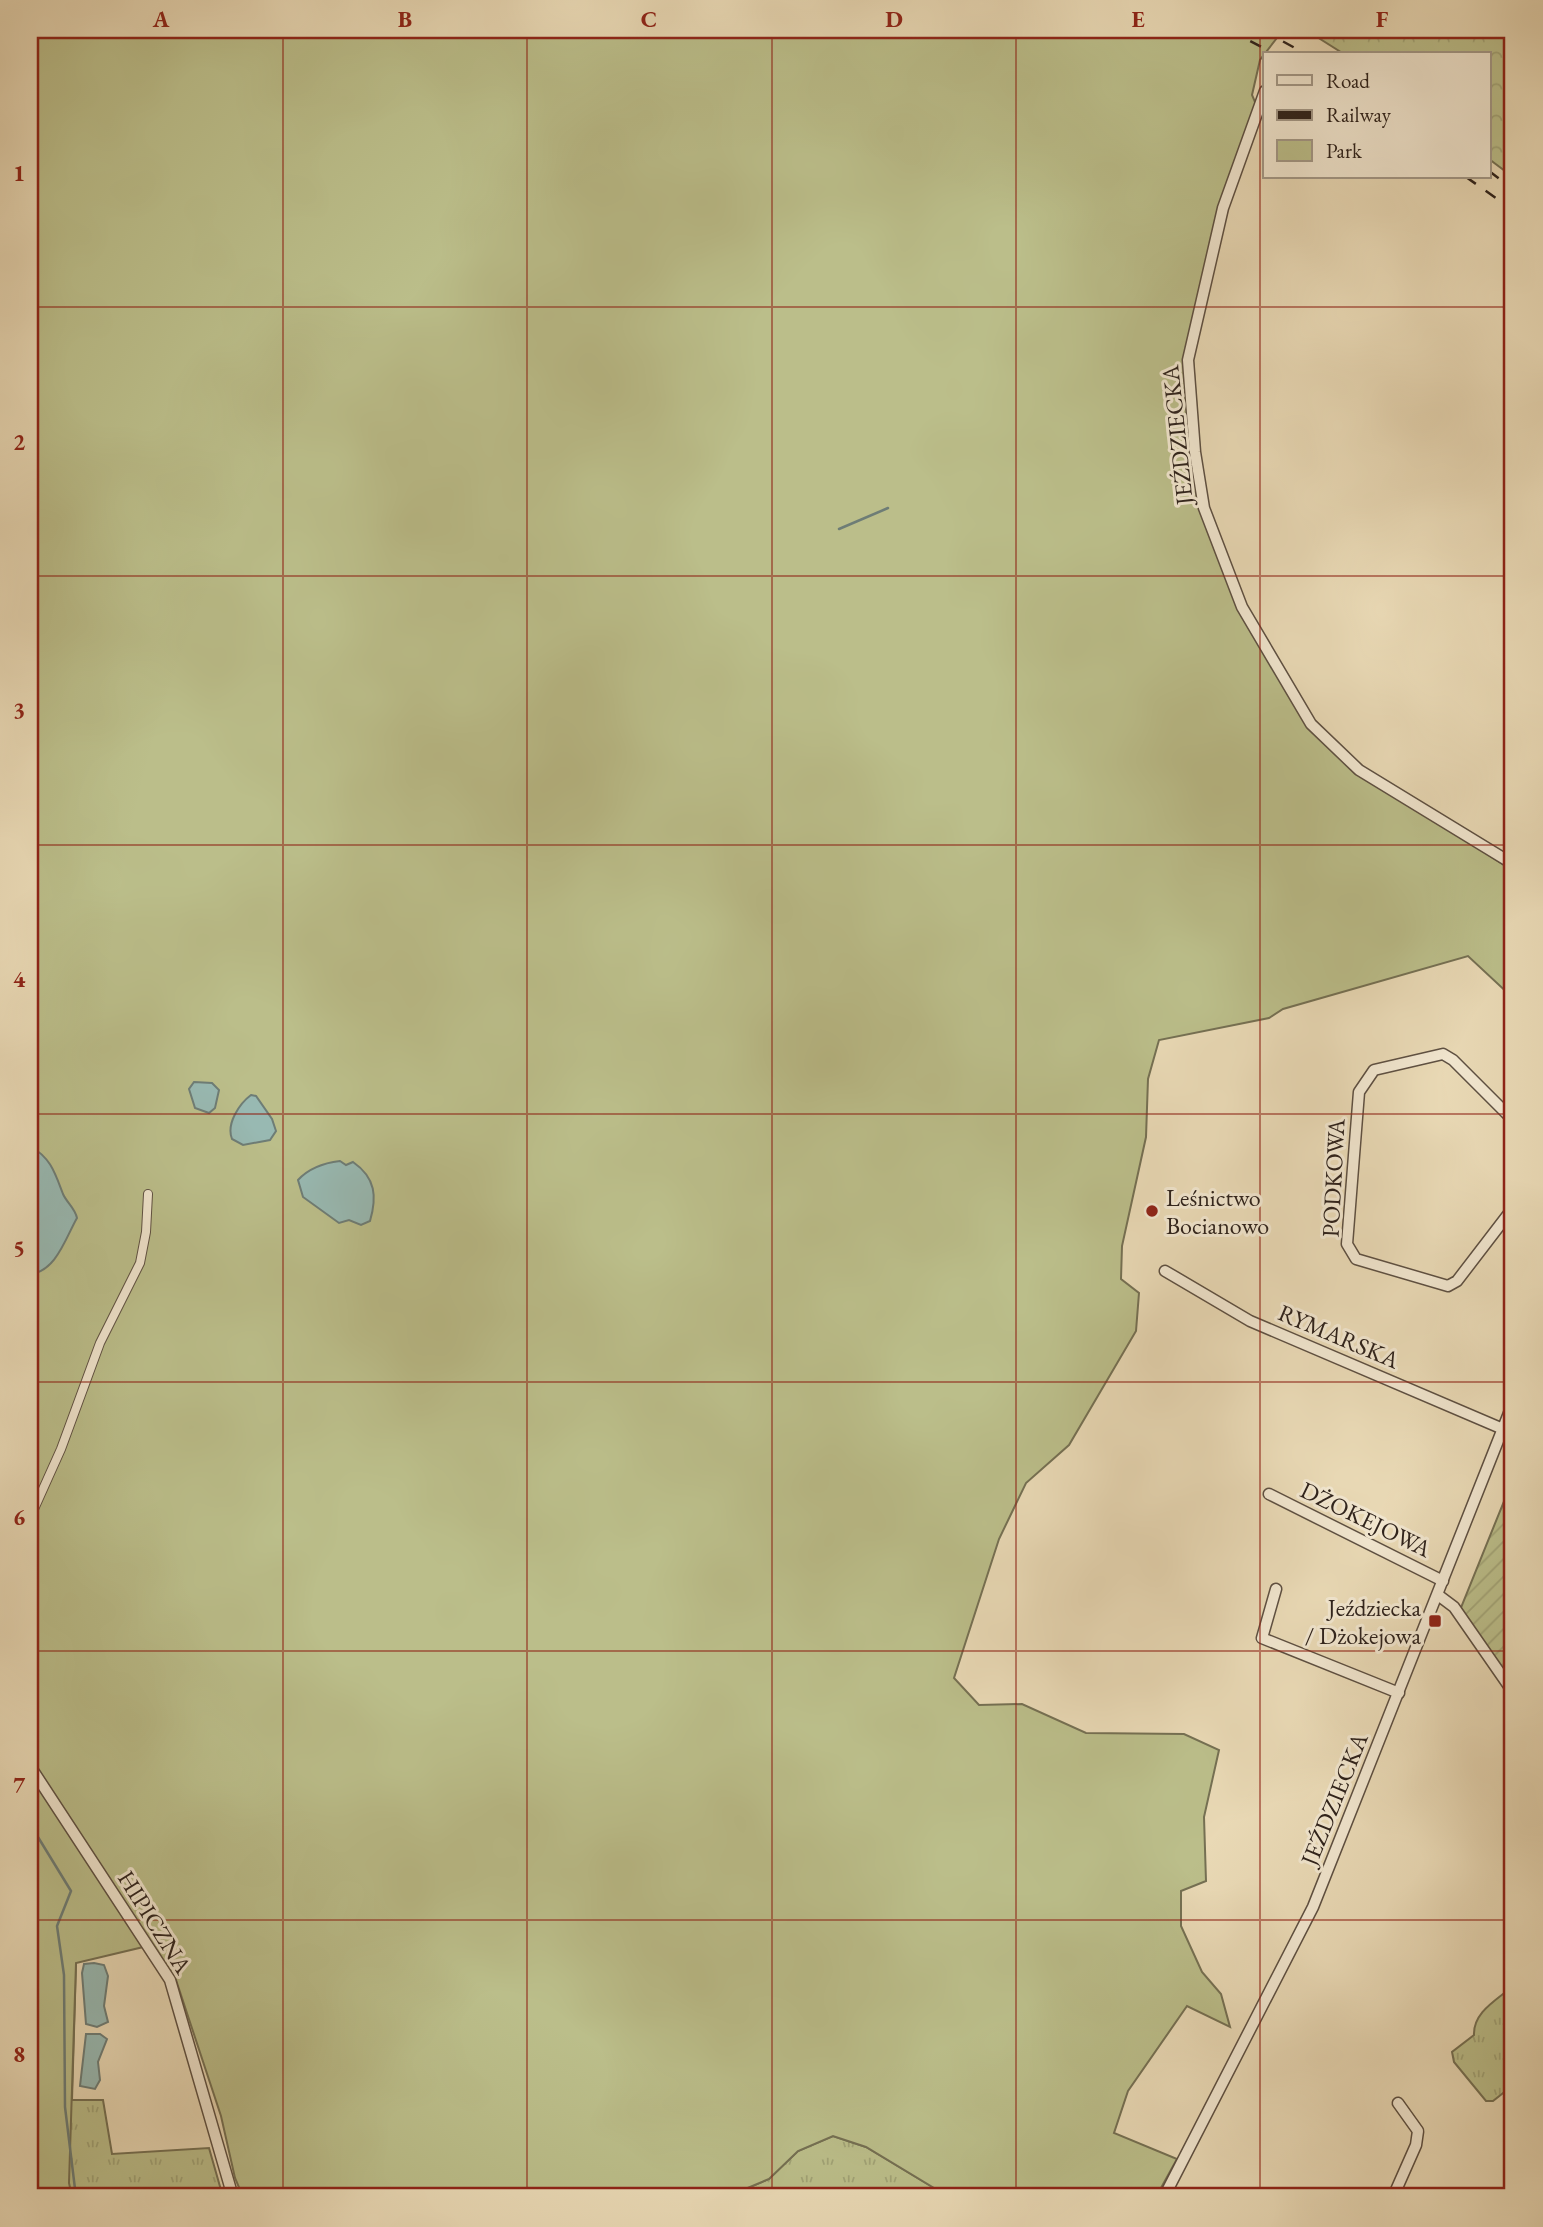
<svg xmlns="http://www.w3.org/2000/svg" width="1543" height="2227" font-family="'EB Garamond',serif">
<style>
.grass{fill:url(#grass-tufts);stroke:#757053;stroke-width:2}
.forest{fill:url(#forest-crowns);stroke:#757053;stroke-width:2}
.park{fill:#bbbe8a;stroke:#757053;stroke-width:2}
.garden{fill:url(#garden-furrows);stroke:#757053;stroke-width:2}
.water{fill:#98b9b2;stroke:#6e7d76;stroke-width:2}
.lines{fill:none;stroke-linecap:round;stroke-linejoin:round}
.stream{stroke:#6e7d76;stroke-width:2.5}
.pedestrian-casing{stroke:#5e5042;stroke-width:10}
.minor-casing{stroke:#5e5042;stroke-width:13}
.pedestrian{stroke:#f1e6cf;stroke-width:8}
.minor{stroke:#f1e6cf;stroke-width:10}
.rail{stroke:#2f231c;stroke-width:2.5;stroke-dasharray:12 12;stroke-linecap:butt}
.grid{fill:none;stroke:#8f2418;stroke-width:2;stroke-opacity:0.55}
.poi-dot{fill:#8f2418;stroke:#f1e6cf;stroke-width:2.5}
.labels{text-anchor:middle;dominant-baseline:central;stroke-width:6;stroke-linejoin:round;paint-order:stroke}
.street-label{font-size:24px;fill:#2f231c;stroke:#f1e6cf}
.poi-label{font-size:24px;fill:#2f231c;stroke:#f1e6cf;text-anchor:start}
.neatline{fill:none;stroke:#8f2418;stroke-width:2.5}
.grid-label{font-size:23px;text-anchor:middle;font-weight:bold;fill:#8f2418}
</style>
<defs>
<pattern id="grass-tufts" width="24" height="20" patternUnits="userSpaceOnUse" patternTransform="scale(1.75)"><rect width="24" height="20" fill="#bbbe8a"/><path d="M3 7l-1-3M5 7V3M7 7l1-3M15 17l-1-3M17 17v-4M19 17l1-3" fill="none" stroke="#a1a376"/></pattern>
<pattern id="forest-crowns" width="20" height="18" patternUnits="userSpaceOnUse" patternTransform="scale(1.75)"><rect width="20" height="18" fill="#bbbe8a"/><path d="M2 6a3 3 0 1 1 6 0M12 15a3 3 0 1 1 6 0" fill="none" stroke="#a1a376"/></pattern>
<pattern id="garden-furrows" width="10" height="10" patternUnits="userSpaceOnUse" patternTransform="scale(1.75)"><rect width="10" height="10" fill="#bbbe8a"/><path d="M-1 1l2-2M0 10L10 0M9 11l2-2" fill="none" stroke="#a1a376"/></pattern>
</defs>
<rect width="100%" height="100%" fill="#e9d9b5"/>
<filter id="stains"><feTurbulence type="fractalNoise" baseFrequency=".00286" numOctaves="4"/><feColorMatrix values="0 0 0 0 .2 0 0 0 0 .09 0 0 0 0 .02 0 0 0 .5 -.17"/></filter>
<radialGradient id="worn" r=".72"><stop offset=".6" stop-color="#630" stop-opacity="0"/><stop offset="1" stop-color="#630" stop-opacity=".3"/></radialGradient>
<g class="grass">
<path d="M30,1935L76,1963L72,2100H103L112,2154L209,2148L223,2197H30Z"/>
<path d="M1513,1986L1512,2086L1493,2101H1486L1454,2062L1452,2052L1474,2035C1473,2012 1497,2000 1513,1986Z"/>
<path d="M833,2136L866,2147L949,2197H726L769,2179L798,2151Z"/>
</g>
<path class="forest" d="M1306,30H1513V177L1489,159V54H1344Z"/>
<path class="park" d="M30,30H1283L1260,60L1252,95L1261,116L1223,221L1193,359L1204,508L1242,607L1311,724L1359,770L1513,871V998L1468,956L1283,1009L1269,1018L1159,1040L1148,1079L1146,1137L1122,1246L1121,1279L1139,1293L1136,1331L1069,1445L1026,1483L999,1539L954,1678L979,1705L1022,1704L1086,1733L1184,1734L1219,1750L1204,1817L1206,1881L1181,1891V1926L1202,1972L1221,1994L1230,2027L1187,2006L1128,2091L1114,2133L1177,2159L1156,2197H949L866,2147L833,2136L798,2151L769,2179L726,2197H243L235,2178L221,2116L176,1980L152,1945L76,1963L69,2183L72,2197H30Z"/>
<path class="garden" d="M1513,1479V1685L1460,1610Z"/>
<g class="water">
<path d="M194,1082L212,1083L219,1090L215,1108L209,1113L195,1108L189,1089Z"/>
<path d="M251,1095L256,1096L272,1119L276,1131L270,1140L243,1145L232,1139C226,1124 239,1104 251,1095Z"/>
<path d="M30,1146C51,1158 55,1173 63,1194C67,1203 75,1208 77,1218C66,1237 56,1272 30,1274Z"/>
<path d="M340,1161L346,1165L353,1162C376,1178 377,1197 370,1221L361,1225L349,1220L339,1223L303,1197L298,1180C309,1168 323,1163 340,1161Z"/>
<path d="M94,1963L104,1965L108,1976L104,2006L108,2022L97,2027L86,2024L82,1973L84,1964Z"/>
<path d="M86,2034H100L107,2039L98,2062L100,2080L95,2089L80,2086Z"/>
</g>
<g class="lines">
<g class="stream">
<path d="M839,529L888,508"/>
<path d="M30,1824L71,1891L57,1926L64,1975L65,2107L76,2197"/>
</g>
<g class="pedestrian-casing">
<path id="pedestrian" d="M30,1518L61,1449L100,1343L140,1263L146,1232L148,1194"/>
</g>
<g class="minor-casing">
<g id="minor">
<path d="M1265,91L1223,208L1188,360L1195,452L1204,508L1242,607L1311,724L1359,770L1513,864"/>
<path d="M1513,1120L1453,1060L1443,1054L1374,1070L1359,1092L1347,1244L1356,1259L1448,1286L1457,1281L1513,1208"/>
<path d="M1165,1271L1250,1321L1503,1429"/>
<path d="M1269,1494L1443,1581"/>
<path d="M1276,1589L1262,1638L1399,1693"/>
<path d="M1438,1595L1454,1607L1513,1692"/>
<path d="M30,1766L170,1980L233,2197"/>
<path d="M1164,2197L1313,1907L1513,1403"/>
<path d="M1346,2197H1369"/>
<path d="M1393,2197L1416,2145L1418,2131L1398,2103"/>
</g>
</g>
<use href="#pedestrian" class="pedestrian"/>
<use href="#minor" class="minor"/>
<g class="rail">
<path d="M1229,30L1275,54"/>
<path d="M1262,30L1306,54"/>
<path d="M1489,171L1513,189"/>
<path d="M1466,177L1513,210"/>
</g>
</g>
<path class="grid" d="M283,30V2197M527,30V2197M772,30V2197M1016,30V2197M1260,30V2197M30,307H1513M30,576H1513M30,845H1513M30,1114H1513M30,1382H1513M30,1651H1513M30,1920H1513"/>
<g class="poi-dot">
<circle cx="1152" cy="1211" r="7"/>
<rect x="1428" y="1614" width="14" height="14" rx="3.5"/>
</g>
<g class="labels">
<g class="street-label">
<text transform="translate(1177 435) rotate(-96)">JEŹDZIECKA</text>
<text transform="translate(1333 1178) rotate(-87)">PODKOWA</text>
<text transform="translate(1339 1336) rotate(23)">RYMARSKA</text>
<text transform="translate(1366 1519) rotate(26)">DŻOKEJOWA</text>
<text transform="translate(1334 1799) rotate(-68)">JEŹDZIECKA</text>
<text transform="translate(155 1922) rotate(58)">HIPICZNA</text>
</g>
<g class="poi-label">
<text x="1166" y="1197">Leśnictwo<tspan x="1166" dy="28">Bocianowo</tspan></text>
<text x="1421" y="1607" text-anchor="end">Jeździecka<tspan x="1421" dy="28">/ Dżokejowa</tspan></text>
</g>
</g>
<rect width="1543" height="2227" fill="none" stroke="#e9d9b5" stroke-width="77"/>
<rect x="1263" y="52" width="228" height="126" fill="#f1e6cf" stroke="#a39887" stroke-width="2"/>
<rect x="1277" y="75" width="35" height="10" fill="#f1e6cf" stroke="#a39887" stroke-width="2"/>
<text x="1326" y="88" font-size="21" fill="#2f231c">Road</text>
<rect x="1277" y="110" width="35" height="10" fill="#2f231c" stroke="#a39887" stroke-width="2"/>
<text x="1326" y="122" font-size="21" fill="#2f231c">Railway</text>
<rect x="1277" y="140" width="35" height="21" fill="#bbbe8a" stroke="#a39887" stroke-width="2"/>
<text x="1326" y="158" font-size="21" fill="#2f231c">Park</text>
<rect x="38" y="38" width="1466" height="2150" class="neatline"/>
<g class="grid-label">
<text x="161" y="27">A</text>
<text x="405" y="27">B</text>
<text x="649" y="27">C</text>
<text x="894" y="27">D</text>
<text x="1138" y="27">E</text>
<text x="1382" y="27">F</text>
<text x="19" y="181">1</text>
<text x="19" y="450">2</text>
<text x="19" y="718">3</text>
<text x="19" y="987">4</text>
<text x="19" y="1256">5</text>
<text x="19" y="1525">6</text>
<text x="19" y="1793">7</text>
<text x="19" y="2062">8</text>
</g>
<rect width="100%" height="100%" filter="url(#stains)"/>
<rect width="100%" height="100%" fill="url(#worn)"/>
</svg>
